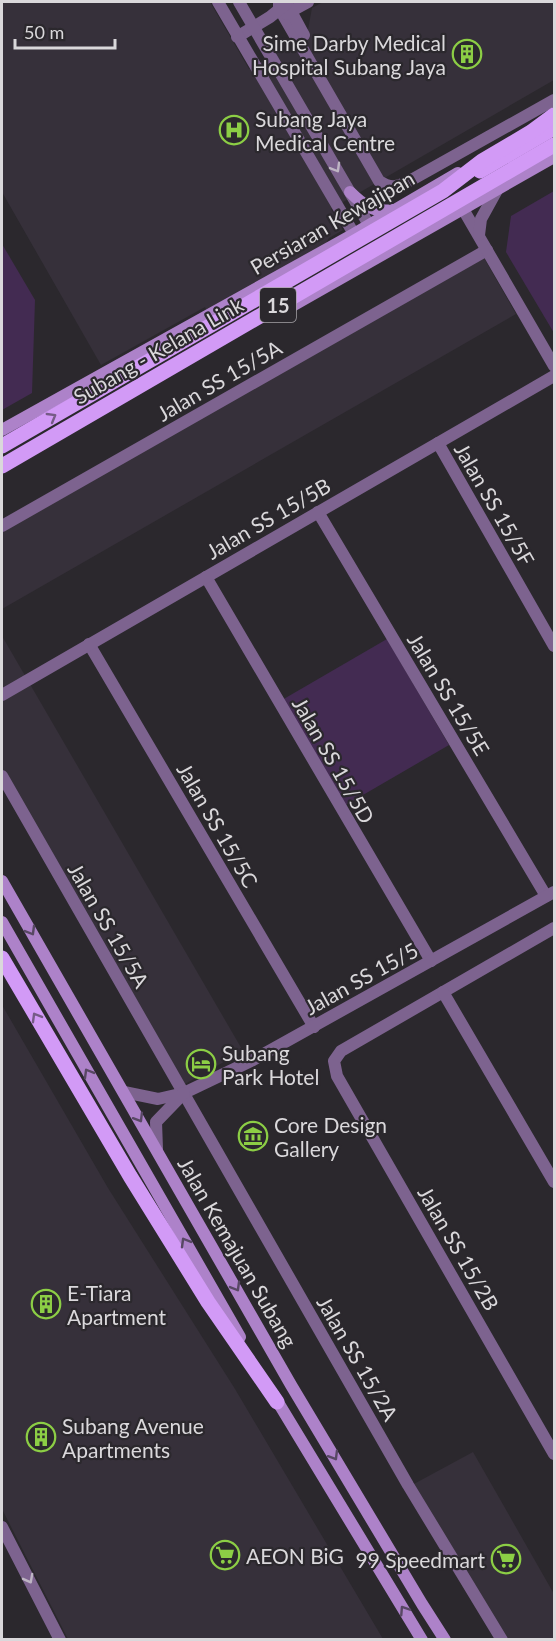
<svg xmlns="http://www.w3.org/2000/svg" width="556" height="1641" font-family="Lato,sans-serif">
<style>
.built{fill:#36303a}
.green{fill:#432b52}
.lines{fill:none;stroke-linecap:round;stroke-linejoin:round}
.minor{stroke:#7d638f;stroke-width:12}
.tertiary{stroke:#7d638f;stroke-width:12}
.secondary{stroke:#ad82c9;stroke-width:12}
.primary{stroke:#d29af6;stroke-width:15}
.primary-bridge{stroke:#d29af6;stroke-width:15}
.oneway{stroke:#beb5c4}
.oneway2{stroke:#765b87}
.oneway3{stroke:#584864}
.labels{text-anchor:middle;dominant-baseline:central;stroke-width:4.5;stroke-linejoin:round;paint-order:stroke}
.shield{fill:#2b282d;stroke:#a6a3a7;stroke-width:1.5}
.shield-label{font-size:20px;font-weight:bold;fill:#dad8db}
.poi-label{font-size:21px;fill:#dad8db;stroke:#2b282d;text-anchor:start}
.street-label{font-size:21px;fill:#dad8db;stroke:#2b282d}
</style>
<rect width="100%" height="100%" fill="#2b282d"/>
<g class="built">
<path d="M2,2H210L249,69L307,35L312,8L323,2H554V80L331,209L343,230L329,238L326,243L207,311L205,307L101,365L2,192Z"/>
<path d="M484,258L516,314L2,609V531Z"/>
<path d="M2,636L243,1051L185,1084L2,768Z"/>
<path d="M2,1005L108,1188L235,1389L383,1639H68L2,1509Z"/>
<path d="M473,1452L554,1594V1639H507L412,1485Z"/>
</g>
<g class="green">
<path d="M554,191V333L506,252L511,216Z"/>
<path d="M2,244L35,300L32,393L2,410Z"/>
<path d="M387,639L449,745L344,806L282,700Z"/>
</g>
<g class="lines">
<g class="minor">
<path d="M279,2V8L379,181C393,190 398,186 413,179L554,100"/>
<path d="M286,2L304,35"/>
<path d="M286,14L308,2"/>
<path d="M237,37L270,17L286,4"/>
<path d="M438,443L554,646"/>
<path d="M318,512L546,896"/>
<path d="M2,526L487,250"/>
<path d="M206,577L431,961"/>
<path d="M89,644L314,1027"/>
<path d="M2,695L554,376"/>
<path d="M2,776L408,1485L502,1640"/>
<path d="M554,928L341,1051L334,1061L337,1076L554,1454"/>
<path d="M443,992L554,1182"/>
<path d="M124,1092L158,1099L184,1093L253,1060L554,892"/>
<path d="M157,1149L156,1122L184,1093"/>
</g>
<g class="tertiary">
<path d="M218,2L354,234"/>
<path d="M239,2L369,225"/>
<path d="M463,209L554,366"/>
<path d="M479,235L481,219L497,190"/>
<path d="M2,1527L60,1640"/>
</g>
<g class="secondary">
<path d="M350,192C363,205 374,213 393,210"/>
<path d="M278,314L554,157"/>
<path d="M2,430L354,234L458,173"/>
<path d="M2,881L291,1385L422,1604L445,1640"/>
<path d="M2,922L240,1337"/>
<path d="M273,1394L422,1640"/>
</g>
<g class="primary">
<path d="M480,171L554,128"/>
<path d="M2,958L130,1176L208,1302L277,1402"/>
</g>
<g class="primary-bridge">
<path d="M2,446L443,191L482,161L531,132L554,115"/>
<path d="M2,466L554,145"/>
</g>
</g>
<defs><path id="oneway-chevron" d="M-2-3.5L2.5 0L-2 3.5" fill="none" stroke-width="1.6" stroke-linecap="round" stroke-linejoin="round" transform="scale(1.5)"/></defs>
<g class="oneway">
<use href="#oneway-chevron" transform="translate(336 168) rotate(60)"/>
<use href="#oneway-chevron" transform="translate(29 1579) rotate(62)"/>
</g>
<g class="oneway2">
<use href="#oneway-chevron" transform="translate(52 417) rotate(-30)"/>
<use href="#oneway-chevron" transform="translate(36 1017) rotate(-120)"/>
</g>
<g class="oneway3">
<use href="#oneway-chevron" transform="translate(31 931) rotate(60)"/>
<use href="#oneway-chevron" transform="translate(88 1073) rotate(-120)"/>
<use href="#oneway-chevron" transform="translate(139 1118) rotate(59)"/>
<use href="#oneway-chevron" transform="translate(185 1242) rotate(-120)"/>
<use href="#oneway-chevron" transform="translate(236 1287) rotate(60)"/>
<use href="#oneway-chevron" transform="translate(334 1456) rotate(59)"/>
<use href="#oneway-chevron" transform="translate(404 1610) rotate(-123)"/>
</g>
<defs>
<g id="building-ring" transform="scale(1.5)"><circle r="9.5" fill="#2b282d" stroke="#8cce45" stroke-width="1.5"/><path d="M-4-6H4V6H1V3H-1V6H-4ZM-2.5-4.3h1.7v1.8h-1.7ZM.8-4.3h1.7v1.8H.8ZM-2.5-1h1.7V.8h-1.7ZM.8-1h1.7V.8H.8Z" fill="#8cce45"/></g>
<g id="hospital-ring" transform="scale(1.5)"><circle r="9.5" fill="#2b282d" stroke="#8cce45" stroke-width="1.5"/><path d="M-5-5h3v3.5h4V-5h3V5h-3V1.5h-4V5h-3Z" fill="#8cce45"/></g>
<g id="hotel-ring" transform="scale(1.5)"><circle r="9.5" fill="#2b282d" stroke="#8cce45" stroke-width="1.5"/><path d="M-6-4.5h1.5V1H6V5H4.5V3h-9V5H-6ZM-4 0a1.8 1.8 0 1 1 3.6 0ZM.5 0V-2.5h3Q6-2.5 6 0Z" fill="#8cce45"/></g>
<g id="museum-ring" transform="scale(1.5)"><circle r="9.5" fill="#2b282d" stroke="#8cce45" stroke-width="1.5"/><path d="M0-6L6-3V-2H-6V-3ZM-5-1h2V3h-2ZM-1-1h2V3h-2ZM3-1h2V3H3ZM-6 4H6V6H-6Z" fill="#8cce45"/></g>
<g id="supermarket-ring" transform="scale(1.5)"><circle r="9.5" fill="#2b282d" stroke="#8cce45" stroke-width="1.5"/><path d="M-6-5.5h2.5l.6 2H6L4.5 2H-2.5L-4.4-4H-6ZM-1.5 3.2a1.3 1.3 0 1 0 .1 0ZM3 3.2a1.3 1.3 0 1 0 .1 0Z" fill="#8cce45"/></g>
</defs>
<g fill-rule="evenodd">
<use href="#building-ring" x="467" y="54"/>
<use href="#hospital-ring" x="234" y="130"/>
<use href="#hotel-ring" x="201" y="1064"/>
<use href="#museum-ring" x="253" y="1136"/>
<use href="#building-ring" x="46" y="1304"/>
<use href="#building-ring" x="41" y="1437"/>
<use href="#supermarket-ring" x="225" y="1555"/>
<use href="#supermarket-ring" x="506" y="1559"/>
</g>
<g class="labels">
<rect class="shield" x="260" y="288" width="36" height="34" rx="4.5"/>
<g class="shield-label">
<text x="278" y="305">15</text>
</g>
<g class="poi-label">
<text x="446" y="42" text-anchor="end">Sime Darby Medical<tspan x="446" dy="24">Hospital Subang Jaya</tspan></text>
<text x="255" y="118">Subang Jaya<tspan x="255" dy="24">Medical Centre</tspan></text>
<text x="222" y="1052">Subang<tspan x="222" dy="24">Park Hotel</tspan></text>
<text x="274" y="1124">Core Design<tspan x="274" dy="24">Gallery</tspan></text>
<text x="67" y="1292">E-Tiara<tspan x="67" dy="24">Apartment</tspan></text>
<text x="62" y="1425">Subang Avenue<tspan x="62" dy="24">Apartments</tspan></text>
<text x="246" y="1555">AEON BiG</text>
<text x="485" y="1559" text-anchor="end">99 Speedmart</text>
</g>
<g class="street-label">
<text transform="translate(332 222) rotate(-30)">Persiaran Kewajipan</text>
<text transform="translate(158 350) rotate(-30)">Subang - Kelana Link</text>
<text transform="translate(219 380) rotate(-30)">Jalan SS 15/5A</text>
<text transform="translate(495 504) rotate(60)">Jalan SS 15/5F</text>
<text transform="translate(268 518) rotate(-30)">Jalan SS 15/5B</text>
<text transform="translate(449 694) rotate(59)">Jalan SS 15/5E</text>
<text transform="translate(334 760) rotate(60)">Jalan SS 15/5D</text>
<text transform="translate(218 825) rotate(60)">Jalan SS 15/5C</text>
<text transform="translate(109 925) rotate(60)">Jalan SS 15/5A</text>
<text transform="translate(361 978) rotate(-29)">Jalan SS 15/5</text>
<text transform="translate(459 1248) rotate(60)">Jalan SS 15/2B</text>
<text transform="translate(238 1252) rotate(60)">Jalan Kemajuan Subang</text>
<text transform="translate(358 1358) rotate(60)">Jalan SS 15/2A</text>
</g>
</g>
<rect width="556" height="1641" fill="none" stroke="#dad8db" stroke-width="6"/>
<path d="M15 39v9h100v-9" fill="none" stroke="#dad8db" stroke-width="3"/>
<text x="24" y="39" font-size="18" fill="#dad8db" stroke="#2b282d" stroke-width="4.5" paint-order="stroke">50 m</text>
</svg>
